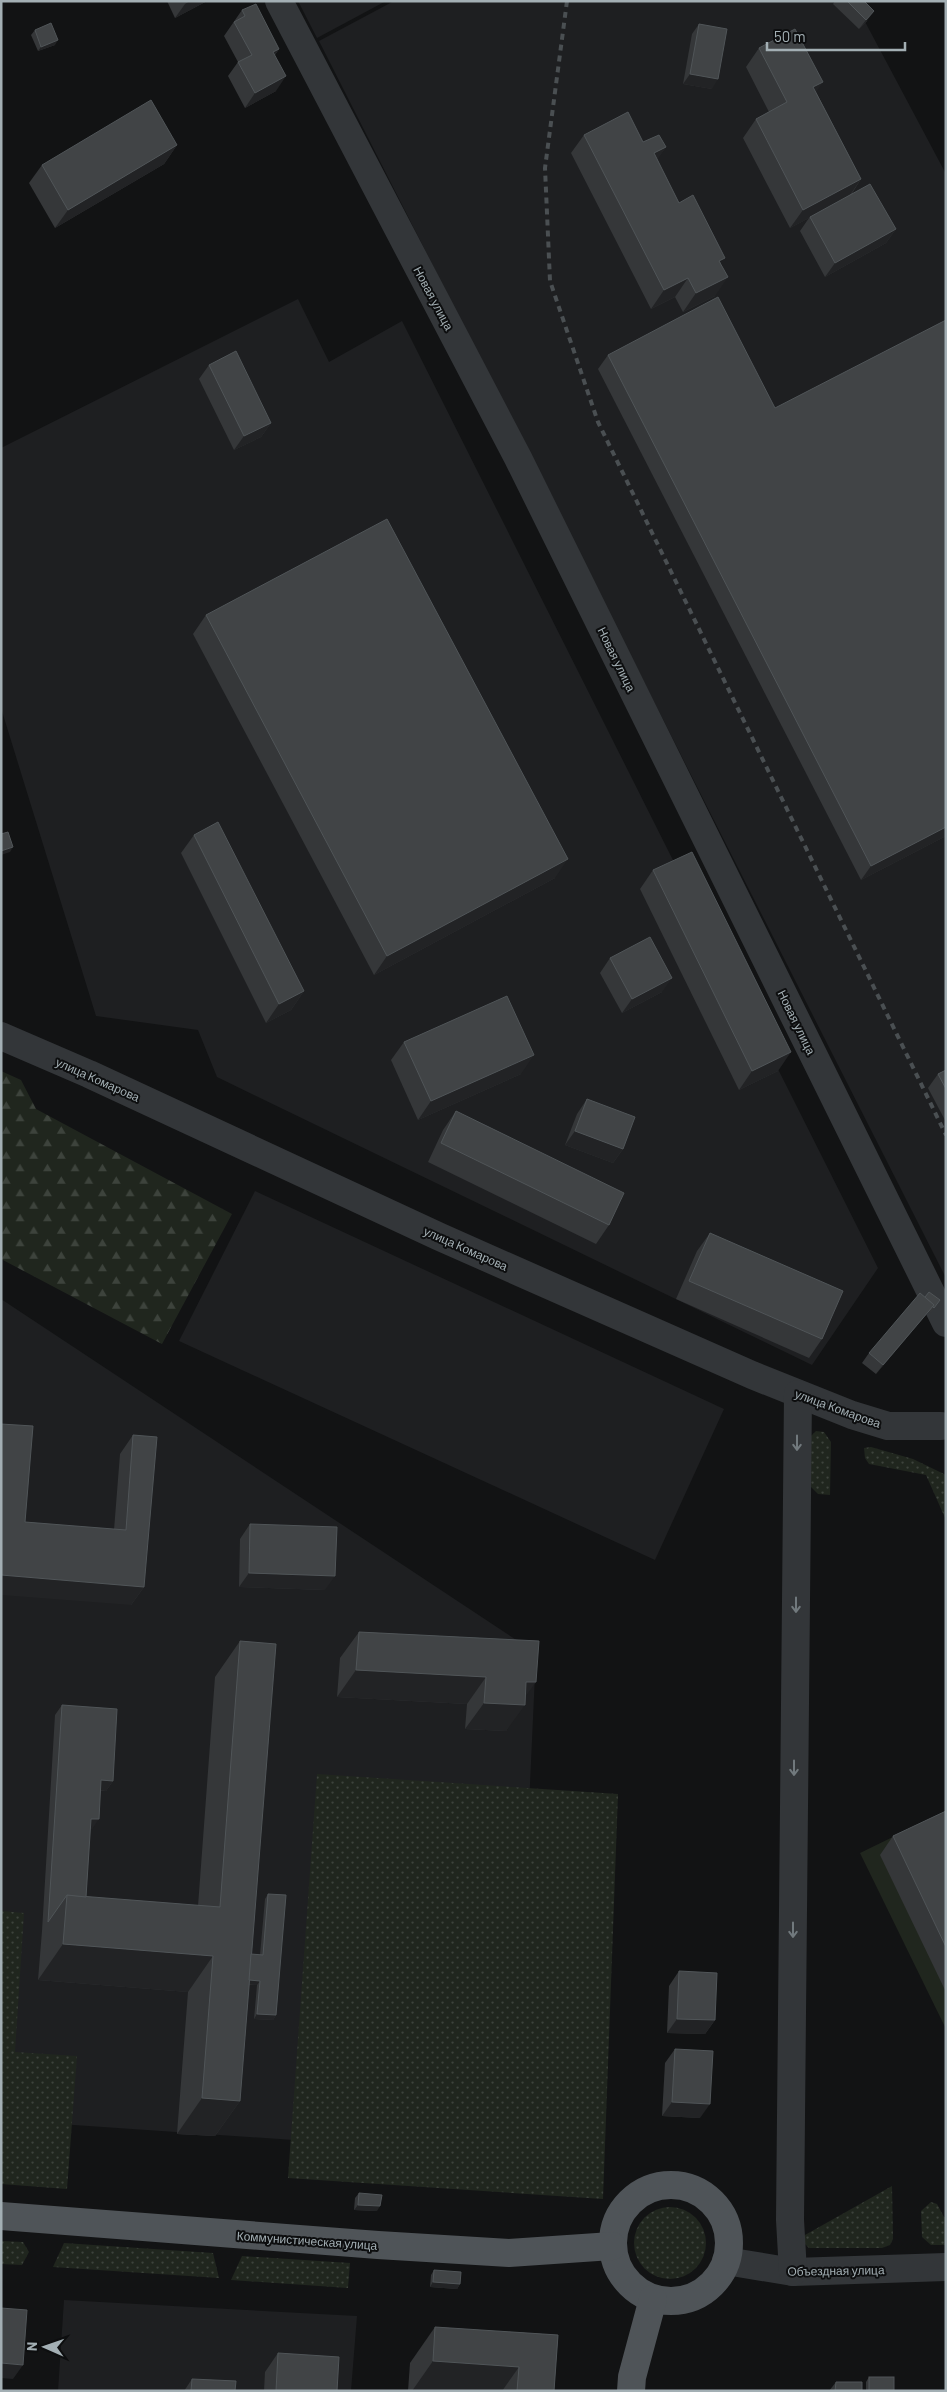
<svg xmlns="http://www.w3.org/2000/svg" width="947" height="2392" font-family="Barlow,sans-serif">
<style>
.built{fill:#1e1f21}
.green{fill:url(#green-dots)}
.forest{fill:url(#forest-firs)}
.pitch{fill:#20261e}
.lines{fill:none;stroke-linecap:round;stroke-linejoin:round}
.minor{stroke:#333639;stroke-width:28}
.major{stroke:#4f5458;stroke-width:28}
.rail{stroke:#4a4f52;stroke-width:4;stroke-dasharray:6 5;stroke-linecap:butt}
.wall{fill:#353739}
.shaded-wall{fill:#222325}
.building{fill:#414446;stroke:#505558}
.oneway{stroke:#71797d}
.labels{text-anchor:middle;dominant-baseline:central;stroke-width:4;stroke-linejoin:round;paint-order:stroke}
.street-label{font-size:12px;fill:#a3afb4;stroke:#0d0e0f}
</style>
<defs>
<pattern id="green-dots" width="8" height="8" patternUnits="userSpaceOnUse" patternTransform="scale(1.25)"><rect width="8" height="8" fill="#20261e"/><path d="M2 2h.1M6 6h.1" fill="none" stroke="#3d433c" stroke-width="1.8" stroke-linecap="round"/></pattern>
<pattern id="forest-firs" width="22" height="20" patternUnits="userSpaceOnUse" patternTransform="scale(1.25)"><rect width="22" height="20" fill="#20261e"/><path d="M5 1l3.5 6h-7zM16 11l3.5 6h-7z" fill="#3d433c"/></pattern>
</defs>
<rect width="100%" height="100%" fill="#121314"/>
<g class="built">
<path d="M298,1H386L317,38Z"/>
<path d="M394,1H854L946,174V1278L319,41Z"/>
<path d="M298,299L329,362L402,321L878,1268L812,1365L217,1077L198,1030L96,1016L1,708V448Z"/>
<path d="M255,1191L724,1409L655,1560L179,1341Z"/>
<path d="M1,1299L536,1653L513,2155L1,2120Z"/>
<path d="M64,2300L357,2316L351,2391H58Z"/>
</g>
<g class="green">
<path d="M816,1431L824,1432L831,1442L830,1495L818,1494L811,1487L809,1438Z"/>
<path d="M871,1447L913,1459L946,1475V1520L926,1475L869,1464L865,1458L864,1448Z"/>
<path d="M317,1774L618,1794L603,2199L288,2178Z"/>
<path d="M1,1911L24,1913L15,2052L77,2056L67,2189L1,2184Z"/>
<path d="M892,2186L893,2239L890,2245L882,2248H809L805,2244V2235Z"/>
<path d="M931,2202L937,2204L944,2217H946V2245H931L922,2237L921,2211Z"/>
<circle cx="670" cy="2243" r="36"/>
<path d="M1,2241L23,2242L29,2252L22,2265L1,2264Z"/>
<path d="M64,2243L213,2253L219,2278L53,2267Z"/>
<path d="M242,2256L350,2263L348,2288L231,2280Z"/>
</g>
<path class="forest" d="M1,1071L21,1080L36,1109L232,1214L162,1344L1,1259Z"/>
<path class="pitch" d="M946,1811V2029L860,1853Z"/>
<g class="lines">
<g class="minor">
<path d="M279,1L518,458L946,1323"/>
<path d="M1,1036L89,1074L440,1237L752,1375L852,1415L888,1426H941"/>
<path d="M726,2261L793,2272L946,2267"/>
<path d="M793,2272L790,2220L798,1394"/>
</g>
<g class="major">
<circle cx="671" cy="2243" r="58"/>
<path d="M1,2216L378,2245L509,2253L612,2246"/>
<path d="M631,2391L632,2377L653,2299"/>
</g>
<path class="rail" d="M567,1L545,168L550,281L598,422L946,1135"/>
</g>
<g class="wall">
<path d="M167,1H207L175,18Z"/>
<path d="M835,1H864L867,21L859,29L833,4Z"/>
<path d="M242,10L279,49L275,55L276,91L245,108L228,76L238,62L224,36Z"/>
<path d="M699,24L712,89L683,84L692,34Z"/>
<path d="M35,30L55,45L38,51L31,35Z"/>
<path d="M759,48L816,92L861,179L851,195L896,229L886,243L825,277L800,231L809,218L790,228L743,138L756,119L769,112L746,67Z"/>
<path d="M584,135L643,142L666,147L657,159L679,203L721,263L715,296L683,312L675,297L651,309L571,153Z"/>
<path d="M177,145L164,164L55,228L29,183L42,165Z"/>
<path d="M608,355L775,408L946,836L861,880L598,369Z"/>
<path d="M209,365L271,423L261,437L234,450L199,379Z"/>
<path d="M206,615L555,878L374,975L193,634Z"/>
<path d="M194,835L304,991L291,1010L266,1023L181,853Z"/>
<path d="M653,870L778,1071L739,1090L640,889Z"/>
<path d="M610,958L662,992L622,1013L600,973Z"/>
<path d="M404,1042L521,1074L418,1120L391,1060Z"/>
<path d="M946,1070V1122L928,1088L938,1074Z"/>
<path d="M587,1099L623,1149L613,1163L565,1145L577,1114Z"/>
<path d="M456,1111L609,1225L596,1244L428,1162L443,1130Z"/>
<path d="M710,1233L822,1339L809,1358L676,1299L697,1251Z"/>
<path d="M925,1297L940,1300L931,1313L929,1311L876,1374L862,1363L869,1353Z"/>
<path d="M133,1435L144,1587L131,1605L25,1522L114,1530L120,1454Z"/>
<path d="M250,1524L325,1590L239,1587L240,1539Z"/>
<path d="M359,1632L539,1641L525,1697L506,1731L465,1729L467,1704L337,1697L340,1658Z"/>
<path d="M240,1641L251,1954L260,1955L265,1899L268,1894L276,2015L273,2020L254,2019L257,1985H249L240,2101L215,2136L177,2134L188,1992L38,1980L42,1931L55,1715L62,1705L113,1781L106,1791H101L92,1829H90L86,1897L198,1906L215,1677Z"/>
<path d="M946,1811V1992L880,1855L893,1836Z"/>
<path d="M679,1971L715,2020L705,2034L667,2033L669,1986Z"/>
<path d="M675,2049L700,2118L662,2116L665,2063Z"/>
<path d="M359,2193L377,2211L354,2210L355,2198Z"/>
<path d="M434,2270L460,2284L457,2289L430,2287L431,2275Z"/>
<path d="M435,2327L558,2335L554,2391H408L410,2363Z"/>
<path d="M278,2353L337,2391H264L265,2372Z"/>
<path d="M869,2377L894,2391H866V2382Z"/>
<path d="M192,2379L235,2391H184Z"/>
<path d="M836,2382L862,2391H829Z"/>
</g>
<g class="shaded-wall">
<path d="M190,1H207L175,18L185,4Z"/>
<path d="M874,11L867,21L859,29L866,20Z"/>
<path d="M58,40L55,45L38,51L41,47Z"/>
<path d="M279,49L269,63L273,52Z"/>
<path d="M690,74L718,79L712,89L683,84Z"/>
<path d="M286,76L276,91L245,108L255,93Z"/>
<path d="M823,82L810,101L813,87Z"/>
<path d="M177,145L164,164L55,228L68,210Z"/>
<path d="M666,147L653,166L654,153Z"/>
<path d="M861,179L848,198L810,217L809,218L790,228L803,210Z"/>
<path d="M896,229L886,243L825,277L835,263Z"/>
<path d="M728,277L715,296L683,312L696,293Z"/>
<path d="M688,278L675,297L651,309L664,290Z"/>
<path d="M271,423L261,437L234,450L244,436Z"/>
<path d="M946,827V836L861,880L871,866Z"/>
<path d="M13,847L10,852L1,855V851Z"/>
<path d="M568,859L555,878L374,975L387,956Z"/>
<path d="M672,978L662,992L622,1013L632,999Z"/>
<path d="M304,991L291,1010L266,1023L279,1004Z"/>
<path d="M791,1052L778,1071L739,1090L752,1071Z"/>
<path d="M534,1055L521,1074L418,1120L431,1101Z"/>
<path d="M575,1131L623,1149L613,1163L565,1145Z"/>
<path d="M934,1305L927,1314L876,1374L883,1365Z"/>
<path d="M249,1573L335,1576L325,1590L239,1587Z"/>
<path d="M1,1575L144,1587L131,1605L1,1595Z"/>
<path d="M356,1670L486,1677L467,1704L337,1697Z"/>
<path d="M526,1682H536L520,1704L525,1705L506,1731L465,1729L484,1703Z"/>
<path d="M101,1780L113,1781L106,1791L95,1790Z"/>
<path d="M91,1819H99L92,1829L84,1828Z"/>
<path d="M63,1944L213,1956L188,1992L38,1980Z"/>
<path d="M230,1978L260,1981L257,1985L227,1983Z"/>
<path d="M257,2014L276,2015L273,2020L254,2019Z"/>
<path d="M677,2019L715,2020L705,2034L667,2033Z"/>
<path d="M202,2098L240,2101L215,2136L177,2134Z"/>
<path d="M672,2102L710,2104L700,2118L662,2116Z"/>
<path d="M358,2205L380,2206L377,2211L354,2210Z"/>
<path d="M433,2282L460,2284L457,2289L430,2287Z"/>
<path d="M433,2361L519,2367L502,2391H412Z"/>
<path d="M1,2363L23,2365L13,2379L1,2378Z"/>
</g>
<g class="building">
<path d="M847,1H864L874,11L866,20Z"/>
<path d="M256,4L279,49L273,52L286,76L255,93L238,62L252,55L234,22L245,16L242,10Z"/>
<path d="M51,23L58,40L41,47L35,30Z"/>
<path d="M699,24L727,29L718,79L690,74Z"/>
<path d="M795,29L823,82L813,87L861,179L803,210L756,119L787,102L759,48Z"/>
<path d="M151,100L177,145L68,210L42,165Z"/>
<path d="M628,112L643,142L659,135L666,147L654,153L679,203L693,195L725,258L719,261L728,277L696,293L688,278L664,290L584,135Z"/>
<path d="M870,184L896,229L835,263L810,217Z"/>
<path d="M718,297L775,408L946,320V827L871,866L608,355Z"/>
<path d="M236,351L271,423L244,436L209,365Z"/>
<path d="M387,519L568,859L387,956L206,615Z"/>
<path d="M218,822L304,991L279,1004L194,835Z"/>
<path d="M8,832L13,847L1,851V834Z"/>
<path d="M692,852L791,1052L752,1071L653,870Z"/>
<path d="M650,937L672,978L632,999L610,958Z"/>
<path d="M507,996L534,1055L431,1101L404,1042Z"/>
<path d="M946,1070V1089L938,1074Z"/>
<path d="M587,1099L635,1117L623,1149L575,1131Z"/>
<path d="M456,1111L624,1193L609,1225L441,1143Z"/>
<path d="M710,1233L843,1291L822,1339L689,1281Z"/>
<path d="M929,1292L940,1300L934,1308L932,1306L934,1305L925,1297Z"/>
<path d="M920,1293L934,1305L883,1365L869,1353Z"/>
<path d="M1,1424L33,1426L25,1522L126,1530L133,1435L157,1437L144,1587L1,1575Z"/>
<path d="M250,1524L337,1527L335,1576L249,1573Z"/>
<path d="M359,1632L539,1641L536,1682H526L525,1705L484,1703L486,1677L356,1670Z"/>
<path d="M240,1641L276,1644L240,2101L202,2098L213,1956L63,1944L67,1895L220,1907Z"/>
<path d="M62,1705L117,1709L113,1781L101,1780L99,1819H91L86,1897L67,1895L48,1922Z"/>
<path d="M946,1811V1947L893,1836Z"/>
<path d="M268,1894L286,1895L276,2015L257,2014L260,1981L249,1980L251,1954L263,1955Z"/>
<path d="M679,1971L717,1973L715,2020L677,2019Z"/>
<path d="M675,2049L713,2051L710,2104L672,2102Z"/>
<path d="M359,2193L382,2195L380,2206L358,2205Z"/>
<path d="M434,2270L461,2272L460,2284L433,2282Z"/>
<path d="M1,2308L27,2310L23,2365L1,2363Z"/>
<path d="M435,2327L558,2335L554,2391H517L519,2367L433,2361Z"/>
<path d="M278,2353L339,2357L337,2391H276Z"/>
<rect x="869" y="2377" width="25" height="14"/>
<path d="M192,2379L236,2381L235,2391H191Z"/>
<path d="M836,2382H862V2391H835Z"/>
</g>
<defs><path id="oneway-shaft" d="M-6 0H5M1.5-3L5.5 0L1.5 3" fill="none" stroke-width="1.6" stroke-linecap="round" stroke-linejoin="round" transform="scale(1.25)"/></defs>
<g class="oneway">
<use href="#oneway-shaft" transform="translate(797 1443) rotate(90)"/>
<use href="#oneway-shaft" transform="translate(796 1605) rotate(90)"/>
<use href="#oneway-shaft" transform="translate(794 1768) rotate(90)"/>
<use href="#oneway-shaft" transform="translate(793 1930) rotate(90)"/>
</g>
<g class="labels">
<g class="street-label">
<text transform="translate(434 298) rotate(62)">Новая улица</text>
<text transform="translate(617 659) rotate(64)">Новая улица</text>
<text transform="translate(797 1022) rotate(64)">Новая улица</text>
<text transform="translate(98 1079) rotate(24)">улица Комарова</text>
<text transform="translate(466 1248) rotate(24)">улица Комарова</text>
<text transform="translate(838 1408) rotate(20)">улица Комарова</text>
<text transform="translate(307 2240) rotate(4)">Коммунистическая улица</text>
<text transform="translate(836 2270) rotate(-1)">Объездная улица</text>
</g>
</g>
<rect width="947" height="2392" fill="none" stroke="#a3afb4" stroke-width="5"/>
<g transform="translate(45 2347) rotate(272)" stroke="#0d0e0f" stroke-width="4" paint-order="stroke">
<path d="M0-4L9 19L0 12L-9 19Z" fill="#a3afb4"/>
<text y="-8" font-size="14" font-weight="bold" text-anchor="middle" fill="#a3afb4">N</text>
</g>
<path d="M767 42v8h138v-8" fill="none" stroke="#a3afb4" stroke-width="2.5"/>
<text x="774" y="42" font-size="15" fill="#a3afb4" stroke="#0d0e0f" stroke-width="4" paint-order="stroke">50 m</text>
</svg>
